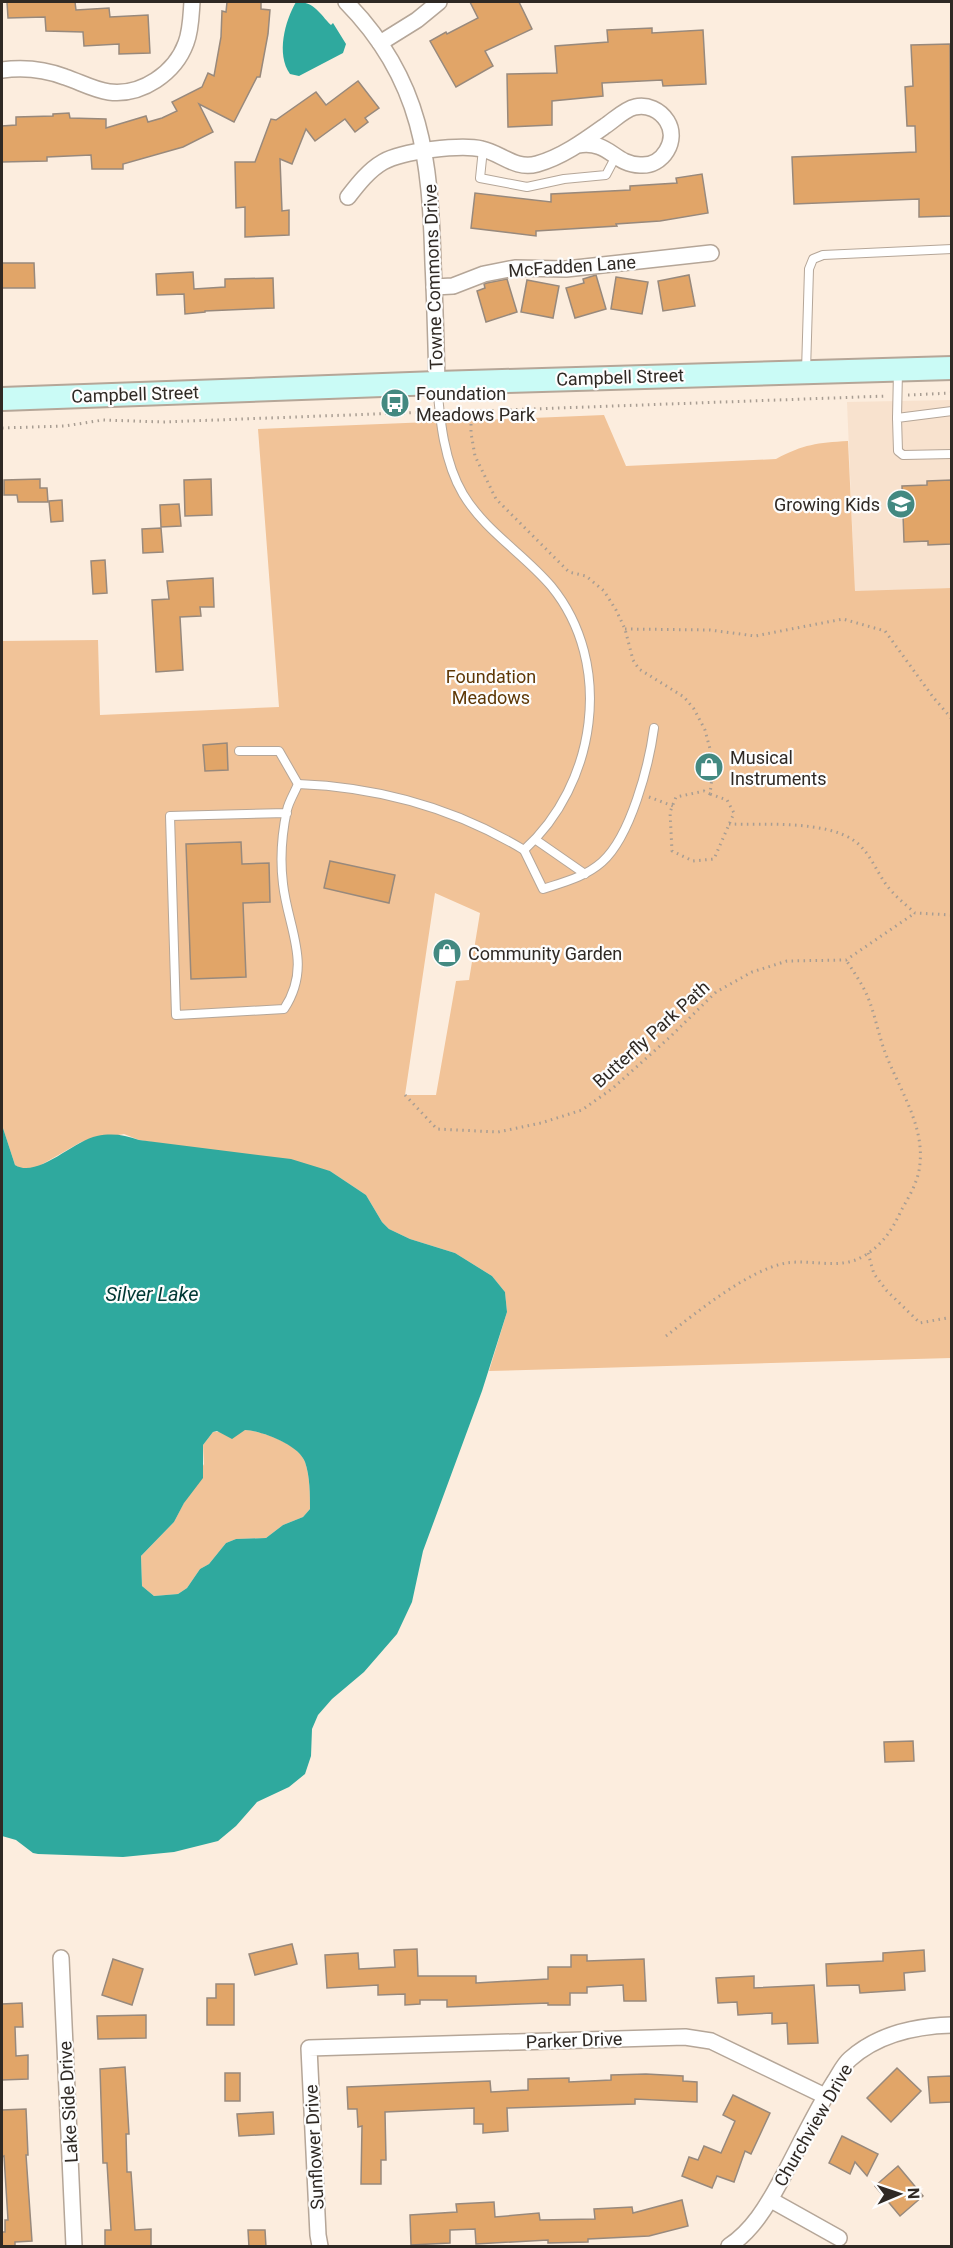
<svg xmlns="http://www.w3.org/2000/svg" width="953" height="2248" font-family="Roboto,sans-serif">
<style>
.built{fill:#f8e2ce}
.green{fill:#f1c398;fill-rule:evenodd}
.water{fill:#2fa99e;fill-rule:evenodd}
.building{fill:#e1a568;stroke:#98897c;stroke-width:1.5}
.lines{fill:none;stroke-linecap:round;stroke-linejoin:round}
.lane-casing{stroke:#b5a698;stroke-width:10}
.street-casing{stroke:#b5a698;stroke-width:18}
.secondary-casing{stroke:#b5a698;stroke-width:26}
.path{stroke:#a89d92;stroke-width:3;stroke-dasharray:1.5 4.5;stroke-linecap:butt}
.lane{stroke:#fff;stroke-width:8}
.street{stroke:#fff;stroke-width:15}
.secondary{stroke:#cafbf6;stroke-width:22}
.labels{text-anchor:middle;dominant-baseline:central;stroke-width:4.5;stroke-linejoin:round;paint-order:stroke}
.street-label{font-size:18px;fill:#2f2924;stroke:#fdfdfd}
.poi-label{font-size:18px;fill:#2f2924;stroke:#fdfdfd;text-anchor:start}
.park-label{font-size:18px;fill:#5f3806;stroke:#fdfdfd}
.water-label{font-size:20px;font-style:italic;fill:#003834;stroke:#fdfdfd}
</style>
<rect width="100%" height="100%" fill="#fcedde"/>
<path class="built" d="M951,400V588L855,592L847,402Z"/>
<g class="green">
<path d="M604,415L626,466L776,459C804,444 817,443 848,441L855,591L951,588V1358L489,1371L507,1312L505,1292L492,1276L455,1253L410,1239L389,1229L382,1222L366,1195L330,1171L139,1140L124,1134L81,1142L34,1169L19,1168L15,1165L2,1125V641L98,640L100,715L279,707L258,429ZM435,893L480,913L469,980L456,981L436,1095H405Z"/>
<path d="M245,1430C262,1431 299,1444 305,1462C310,1476 310,1495 310,1509L303,1517L283,1525L266,1538L236,1539L226,1543L209,1564L200,1569L187,1588L178,1594L154,1596L142,1586L141,1556L174,1522L204,1464L203,1445L213,1432Z"/>
</g>
<g class="water">
<path d="M296,2C314,1 319,13 331,25L333,23L346,44L343,53L299,76L290,74C276,54 285,21 296,2Z"/>
<path d="M2,1125L15,1165C37,1179 73,1141 97,1136C112,1133 125,1135 139,1140L291,1159L330,1171L366,1195L382,1222L389,1229L410,1239L455,1253L492,1276L505,1292L507,1312L482,1391L423,1551L412,1602L397,1634L364,1672L332,1699L318,1715L312,1729L311,1756L305,1774L289,1787L257,1802L236,1826L218,1841L174,1852L123,1857L38,1854L33,1853L16,1840L2,1836ZM245,1430C262,1431 299,1445 305,1462C310,1476 310,1495 310,1509L303,1517L283,1525L266,1538L236,1539L226,1543L209,1564L200,1569L187,1588L178,1594L154,1596L142,1586L141,1556L174,1522L184,1503L203,1478V1445L213,1432L217,1431L232,1439Z"/>
</g>
<g class="building">
<path d="M7,2H75L76,10L109,8L110,17L148,15L150,53L119,54V44L84,46L83,32L46,31L45,17L8,18Z"/>
<path d="M227,2H261V9L270,10L268,34L260,77H257L234,122L199,104L213,132L183,147L123,164V169H92L91,155L47,157V161L2,162V126L16,125V117L53,116V114L69,113L70,118L106,119V128L146,116L148,122L162,118L177,111L172,102L202,87L208,73L214,76L221,37L222,11L226,12Z"/>
<path d="M470,2H519L532,29L485,51L493,66L456,87L430,41L446,32L447,34L478,18Z"/>
<path d="M652,28V33L703,30L706,84L663,86L662,80L602,83L603,96L552,101V125L508,127L507,74L557,73L555,46L608,42L607,30Z"/>
<path d="M950,44L951,216L919,217V199L794,204L792,157L916,152L915,126H907L905,87L913,86L911,45Z"/>
<path d="M358,81L379,108L365,118L368,122L355,132L345,119L315,141L306,129L292,164L280,159L282,211L289,210V235L245,237V207L236,208L235,162H255L271,119L276,120L316,92L326,105Z"/>
<path d="M702,174L708,213L660,221L616,224L617,226L536,231V236L471,228L475,193L551,202V194L630,190V186L677,183L676,178Z"/>
<path d="M2,263H34L35,288H2Z"/>
<path d="M193,272L194,289L225,287V279L273,278L274,308L205,311V312L185,314L184,294L157,295L156,274Z"/>
<path d="M596,275L606,309L575,318L566,288L584,283L583,279Z"/>
<path d="M689,275L695,306L663,311L658,281Z"/>
<path d="M616,277L648,282L642,314L611,309Z"/>
<path d="M507,279L517,312L486,322L477,291L485,288L484,284L487,283Z"/>
<path d="M527,280L559,286L553,318L521,312Z"/>
<path d="M40,479V488H47L48,502H18L17,495H4V480Z"/>
<path d="M211,479L212,515L185,516L184,480Z"/>
<path d="M951,480V544L928,545V541L904,542L902,486L927,485V481Z"/>
<path d="M62,500L63,521L51,522L49,501Z"/>
<path d="M179,504L181,526L161,527L160,505Z"/>
<path d="M161,528L163,552L143,553L142,529Z"/>
<path d="M105,560L107,593L93,594L91,561Z"/>
<path d="M213,578L214,607H200L201,616L180,617L183,670L156,672L152,600L169,599L167,581Z"/>
<path d="M227,743L228,770L205,771L203,745Z"/>
<path d="M241,842L242,864L269,863L270,902L243,903L246,977L191,979L186,844Z"/>
<path d="M330,861L395,875L389,903L324,888Z"/>
<path d="M913,1741L914,1761L885,1762L884,1742Z"/>
<path d="M292,1944L297,1964L255,1975L249,1954Z"/>
<path d="M417,1949L418,1976H476V1983L548,1979V1967H571V1955H587V1961L644,1959L646,2001H624L623,1985L587,1987V1993H570V2005H548V2003L447,2007V2000H420V2004L405,2005V1994L378,1995V1985L327,1988L325,1955L358,1953L359,1969L395,1967L394,1950Z"/>
<path d="M924,1950L925,1971L904,1973L905,1990L860,1993L859,1985L827,1986L826,1964L883,1961V1953Z"/>
<path d="M113,1959L143,1969L132,2005L102,1995Z"/>
<path d="M754,1976V1988L814,1985L818,2043L788,2044L787,2023L772,2024V2013L738,2015L737,2002L718,2003L716,1978Z"/>
<path d="M216,1984H234V2025H207V1998H216Z"/>
<path d="M22,2003L23,2027H15L16,2056L28,2055V2079L2,2080V2004Z"/>
<path d="M146,2015V2038L98,2039L97,2016Z"/>
<path d="M125,2067L129,2134H126L127,2172H131L135,2230L151,2229V2247H105V2230H111L107,2163H103L100,2069Z"/>
<path d="M897,2068L921,2091L891,2122L867,2098Z"/>
<rect x="225" y="2073" width="15" height="28"/>
<path d="M646,2074L683,2076V2081L697,2082V2102L635,2099V2104L507,2108L508,2131L483,2133V2124H474V2108L385,2112L386,2160H381V2184H361L362,2126L358,2127L357,2109H348L347,2087L490,2081L491,2092L528,2090V2079L569,2078V2082L611,2080V2075Z"/>
<path d="M951,2076V2102L930,2103L928,2077Z"/>
<path d="M733,2095L770,2113L751,2154L745,2151L734,2182L717,2176L712,2188L682,2176L689,2157L698,2160L704,2146L721,2153L735,2121L723,2115Z"/>
<path d="M26,2109L28,2155H26L32,2241L15,2242V2247H2V2232H5V2220H8L4,2156L2,2157V2110Z"/>
<path d="M273,2112L274,2134L239,2136L237,2114Z"/>
<path d="M842,2136L878,2154L867,2176L855,2162L850,2174L829,2163Z"/>
<path d="M898,2166L923,2196L900,2216L875,2186Z"/>
<path d="M682,2200L688,2226L649,2236L588,2239V2242L548,2243V2240L476,2244L475,2229L450,2230V2243L411,2245L410,2215L457,2212L456,2204L494,2202L495,2217L539,2213L540,2220L595,2219L594,2209L632,2207L633,2213Z"/>
<path d="M248,2230H265L266,2247H249Z"/>
</g>
<g class="lines">
<g class="lane-casing">
<g id="lane">
<path d="M483,149L480,178L527,187L564,179L606,175L616,156"/>
<path d="M806,371L809,269L813,259L823,255L952,249"/>
<path d="M952,411L897,418L898,451L903,455L952,454"/>
<path d="M897,418L898,371"/>
<path d="M239,751H279L298,784"/>
<path d="M287,813L170,816L176,1015L284,1009C313,965 288,929 283,884C280,860 282,833 287,810C289,801 295,792 298,784C378,787 456,809 524,850C596,785 615,664 551,586C524,554 485,531 463,494C444,462 440,420 437,384"/>
<path d="M536,840L585,874"/>
<path d="M524,850L543,889C564,882 585,877 602,862C631,836 649,765 654,728"/>
</g>
</g>
<g class="street-casing">
<g id="street">
<path d="M346,2C423,80 430,160 433,263C435,303 436,343 437,383"/>
<path d="M380,43L417,20L439,2"/>
<path d="M2,70C24,67 44,69 65,77C80,82 94,90 109,92C142,96 175,73 186,43C191,30 191,15 192,2"/>
<path d="M348,197C358,184 369,170 383,162C402,151 461,144 482,149C501,153 515,170 537,164C562,157 584,141 605,126C614,120 625,109 635,107C647,104 660,110 667,121C679,140 663,167 640,165C613,164 610,140 578,145"/>
<path d="M434,287L453,286L484,274L515,268L566,269L711,253"/>
<path d="M61,1958L74,2246"/>
<path d="M771,2200L839,2238"/>
<path d="M320,2246L318,2235L309,2048L685,2037L711,2041L825,2096"/>
<path d="M729,2246C752,2231 767,2206 780,2182C798,2149 814,2114 834,2082C839,2075 843,2065 850,2059C878,2034 914,2026 952,2025"/>
</g>
</g>
<g class="secondary-casing">
<path id="secondary" d="M2,399L437,383L952,368"/>
</g>
<g class="path">
<path d="M908,395L952,393"/>
<path d="M450,412L887,396"/>
<path d="M471,412V433L475,456L496,499L569,572L586,576L604,591L616,610L625,629L633,660L639,669L684,697L694,709L705,730L710,749L713,769L710,794L704,791L676,797L670,812L672,851L693,861L714,859L734,813L727,800L710,794"/>
<path d="M2,428L65,426L103,420L163,422L428,412"/>
<path d="M625,629L710,630L755,636L843,619L885,631L933,697L952,719"/>
<path d="M649,797L673,806"/>
<path d="M729,824C765,825 827,820 856,842C871,854 877,873 888,887C896,897 906,905 915,913L952,915"/>
<path d="M405,1095L437,1129L498,1132L541,1123L582,1110L613,1088L671,1036L716,992L752,972L787,961L846,960L915,913"/>
<path d="M868,1253L874,1274L887,1291L920,1323L952,1317"/>
<path d="M666,1336C696,1313 748,1270 786,1263C811,1259 839,1270 862,1257C883,1245 892,1230 902,1209C910,1195 919,1180 920,1163C924,1124 898,1087 885,1052C877,1031 874,1007 863,987C858,978 852,969 846,960"/>
</g>
<use href="#lane" class="lane"/>
<use href="#street" class="street"/>
<use href="#secondary" class="secondary"/>
</g>
<defs>
<g id="bus-disc" transform="scale(1.5)"><circle r="9.5" fill="#438981" stroke="#fdfdfd"/><path d="M-5-6H5V4H4V6H2V4H-2V6H-4V4H-5ZM-3.5-4V0h7V-4ZM-3.5 1.2v1.5H-2V1.2ZM2 1.2v1.5H3.5V1.2Z" fill="#fff"/></g>
<g id="school-disc" transform="scale(1.5)"><circle r="9.5" fill="#438981" stroke="#fdfdfd"/><path d="M0-5L7-2L0 1L-7-2ZM-4 1L0 2.5L4 1V4Q0 6-4 4Z" fill="#fff"/></g>
<g id="shop-disc" transform="scale(1.5)"><circle r="9.5" fill="#438981" stroke="#fdfdfd"/><path d="M-5-2.5h2.3a2.7 3.5 0 0 1 5.4 0H5L5.5 6h-11ZM-1.5-2.5h3a1.5 2.3 0 0 0-3 0Z" fill="#fff"/></g>
</defs>
<g fill-rule="evenodd">
<use href="#bus-disc" x="395" y="403"/>
<use href="#school-disc" x="901" y="504"/>
<use href="#shop-disc" x="709" y="767"/>
<use href="#shop-disc" x="447" y="953"/>
</g>
<g class="labels">
<g class="street-label">
<text transform="translate(572 266) rotate(-4)">McFadden Lane</text>
<text transform="translate(433 277) rotate(-92)">Towne Commons Drive</text>
<text transform="translate(620 377) rotate(-2)">Campbell Street</text>
<text transform="translate(135 394) rotate(-2)">Campbell Street</text>
<text transform="translate(651 1034) rotate(-42)">Butterfly Park Path</text>
<text transform="translate(574 2040) rotate(-2)">Parker Drive</text>
<text transform="translate(68 2102) rotate(-93)">Lake Side Drive</text>
<text transform="translate(813 2125) rotate(-60)">Churchview Drive</text>
<text transform="translate(314 2147) rotate(-93)">Sunflower Drive</text>
</g>
<g class="poi-label">
<text x="416" y="393">Foundation<tspan x="416" dy="21">Meadows Park</tspan></text>
<text x="880" y="504" text-anchor="end">Growing Kids</text>
<text x="730" y="757">Musical<tspan x="730" dy="21">Instruments</tspan></text>
<text x="468" y="953">Community Garden</text>
</g>
<g class="park-label">
<text x="491" y="676">Foundation<tspan x="491" dy="21">Meadows</tspan></text>
</g>
<g class="water-label">
<text x="152" y="1294">Silver Lake</text>
</g>
</g>
<rect width="953" height="2248" fill="none" stroke="#2f2924" stroke-width="6"/>
<g transform="translate(899 2194) rotate(88)" stroke="#fdfdfd" stroke-width="4.5" paint-order="stroke">
<path d="M0-4.5L10 22L0 15L-10 22Z" fill="#2f2924"/>
<text y="-9" font-size="16" font-weight="bold" text-anchor="middle" fill="#2f2924">N</text>
</g>
</svg>
